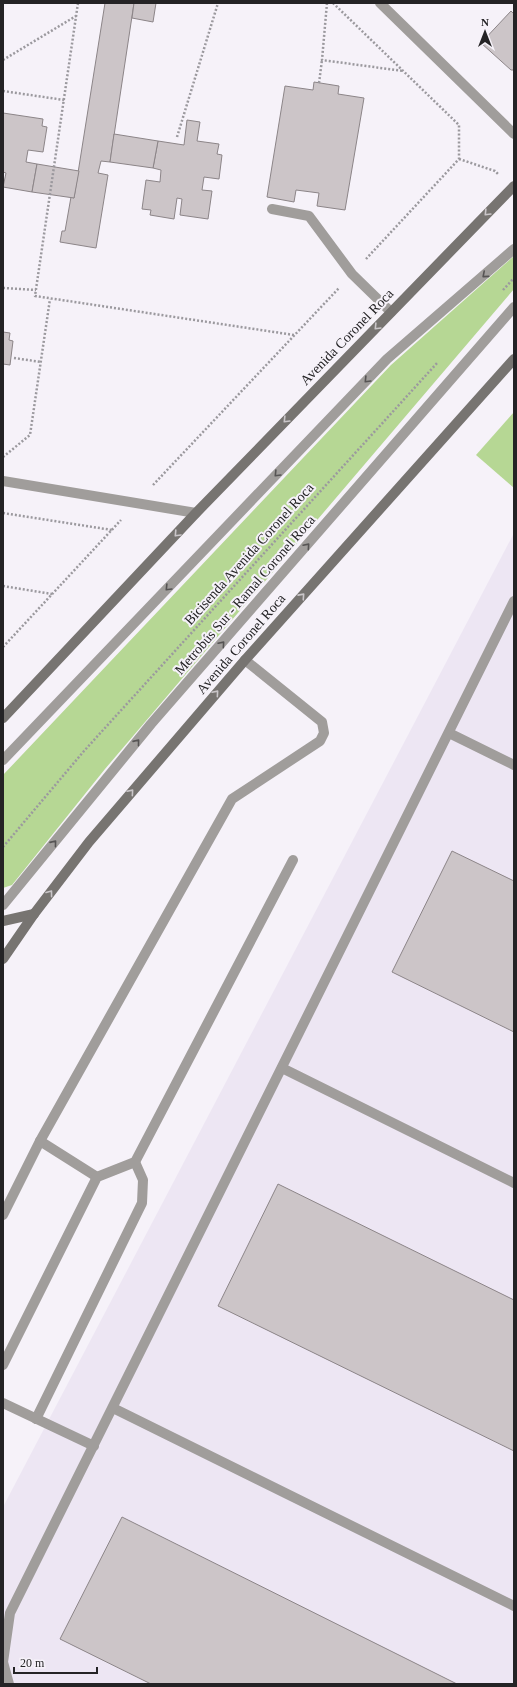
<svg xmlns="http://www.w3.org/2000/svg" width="517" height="1687" font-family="Georgia,serif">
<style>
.built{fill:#ede6f3}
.green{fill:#b6d794}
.building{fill:#ccc5c8;stroke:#8c8588}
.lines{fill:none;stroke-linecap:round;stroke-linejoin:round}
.path{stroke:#9b999e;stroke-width:2.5;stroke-dasharray:2 2;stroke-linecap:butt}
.service{stroke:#a09d9b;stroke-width:10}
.tertiary{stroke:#a09d9b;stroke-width:10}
.secondary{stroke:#777471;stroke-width:10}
.oneway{stroke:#cac6c9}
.oneway2{stroke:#565454}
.labels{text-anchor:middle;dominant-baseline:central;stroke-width:4;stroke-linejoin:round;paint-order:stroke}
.street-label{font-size:14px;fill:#242325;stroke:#f6f2f9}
</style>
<rect width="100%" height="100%" fill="#f6f2f9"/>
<path class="built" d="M514,533V1684H3V1507Z"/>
<g class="green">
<path d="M514,256V289L105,769L12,885L3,888V775L391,365Z"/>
<path d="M514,412V488L476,455Z"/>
</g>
<g class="building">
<path d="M105,3H134L110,162L101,161L98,173L108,175L96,248L60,242L62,231H65L71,197L74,198Z"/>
<path d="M134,3H156L153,22L132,18Z"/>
<path d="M511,11L514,14V70H511L481,43Z"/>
<path d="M314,82L339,86L338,94L364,98L345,210L317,206L319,193L296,190L294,202L267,197L285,86L313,90Z"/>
<path d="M3,113L43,119L42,126L47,127L43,152L28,150L26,162L37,164L32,192L3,187L6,173L3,172Z"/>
<path d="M187,120L200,122L197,141L219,144L217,154L222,155L219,179L204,177L202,190L212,191L208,219L180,215L182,199L177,198L174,219L150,215L151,210L142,209L146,180L160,182L161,170L153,168L158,141L184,145Z"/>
<path d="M114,134L158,141L153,168L110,162Z"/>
<path d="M37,164L79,171L74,198L32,192Z"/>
<path d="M3,332L10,333L9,340L13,341L10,365L3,364Z"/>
<path d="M452,851L514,881V1032L392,972Z"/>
<path d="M278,1184L514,1300V1451L218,1306Z"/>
<path d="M122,1517L457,1684H151L60,1639Z"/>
</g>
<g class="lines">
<g class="path">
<path d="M78,3L35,296L294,335"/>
<path d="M327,3L322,60L403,71"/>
<path d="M333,3L459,125V159L366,259"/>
<path d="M3,60L76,16"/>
<path d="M319,83L322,60"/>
<path d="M3,91L64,100"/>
<path d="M177,137L218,3"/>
<path d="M459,159L495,171L499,175"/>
<path d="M3,288L36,290"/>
<path d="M503,290L514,278"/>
<path d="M14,358L41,362"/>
<path d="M3,457L30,435L50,299"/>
<path d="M153,485L339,288"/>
<path d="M3,513L112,530"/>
<path d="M3,586L52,594"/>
<path d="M3,647L121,520"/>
<path d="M3,847L84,751L438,362"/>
</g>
<g class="service">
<path d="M272,209L309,216L352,274L391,312"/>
<path d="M3,481L196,513"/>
<path d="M449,733L514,765"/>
<path d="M3,760L387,359L514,249"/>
<path d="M3,905L151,724L514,307"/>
<path d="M282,1068L514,1183"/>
<path d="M40,1141L97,1177"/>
<path d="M3,1215L40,1141L232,799L320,741L324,733L322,722L245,660"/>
<path d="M3,1365L97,1177L135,1162L293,860"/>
<path d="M3,1403L94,1446"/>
<path d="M113,1408L514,1606"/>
<path d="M36,1419L142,1203L143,1180L135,1162"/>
<path d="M9,1684L3,1662L10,1613L514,601"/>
</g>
<path class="tertiary" d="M380,3L514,134"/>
<g class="secondary">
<path d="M3,718L196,513L514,186"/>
<path d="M3,921L34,914"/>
<path d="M3,959L34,914L89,842L245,660L514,359"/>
</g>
</g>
<defs><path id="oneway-chevron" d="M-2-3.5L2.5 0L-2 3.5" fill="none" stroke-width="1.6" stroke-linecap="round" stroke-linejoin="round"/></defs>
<g class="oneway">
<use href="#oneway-chevron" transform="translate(487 213) rotate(134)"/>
<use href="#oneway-chevron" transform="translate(377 327) rotate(134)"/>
<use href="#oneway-chevron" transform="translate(286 420) rotate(134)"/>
<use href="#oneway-chevron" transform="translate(177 534) rotate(133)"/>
<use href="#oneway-chevron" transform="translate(302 596) rotate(-48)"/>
<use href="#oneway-chevron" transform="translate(216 693) rotate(-49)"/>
<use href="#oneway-chevron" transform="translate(131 792) rotate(-49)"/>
<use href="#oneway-chevron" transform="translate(50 893) rotate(-53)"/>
</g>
<g class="oneway2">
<use href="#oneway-chevron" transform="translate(485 275) rotate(139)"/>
<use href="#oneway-chevron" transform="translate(367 380) rotate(134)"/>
<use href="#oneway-chevron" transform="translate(277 474) rotate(134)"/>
<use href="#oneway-chevron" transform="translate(307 546) rotate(-49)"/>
<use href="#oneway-chevron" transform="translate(168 588) rotate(134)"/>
<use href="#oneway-chevron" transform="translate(222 644) rotate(-49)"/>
<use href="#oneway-chevron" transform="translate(137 742) rotate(-51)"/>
<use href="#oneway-chevron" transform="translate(54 843) rotate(-51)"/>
</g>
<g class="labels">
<g class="street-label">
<text transform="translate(347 337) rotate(-46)">Avenida Coronel Roca</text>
<text transform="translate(249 554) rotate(-48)">Bicisenda Avenida Coronel Roca</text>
<text transform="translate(245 595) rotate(-49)">Metrobús Sur - Ramal Coronel Roca</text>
<text transform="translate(241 644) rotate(-49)">Avenida Coronel Roca</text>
</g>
</g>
<rect width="517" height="1687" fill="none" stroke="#242325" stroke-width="8"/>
<g transform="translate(485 32)" stroke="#f6f2f9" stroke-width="3" paint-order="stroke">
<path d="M0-3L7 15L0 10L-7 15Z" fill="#242325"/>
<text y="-6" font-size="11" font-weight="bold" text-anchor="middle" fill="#242325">N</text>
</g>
<path d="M14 1667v6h83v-6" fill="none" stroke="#242325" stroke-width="2"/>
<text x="20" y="1667" font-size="12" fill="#242325" stroke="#f6f2f9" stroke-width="3" paint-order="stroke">20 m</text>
</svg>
